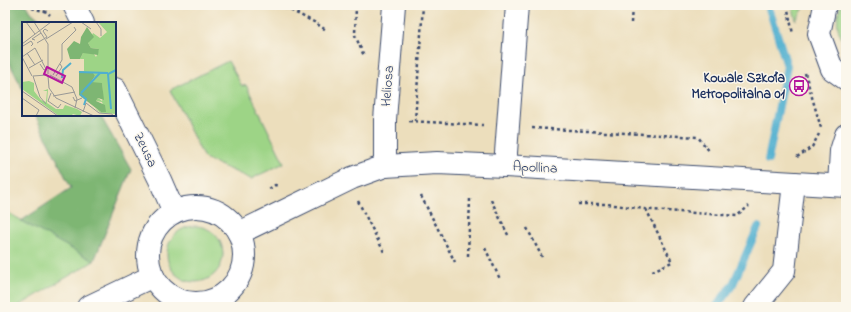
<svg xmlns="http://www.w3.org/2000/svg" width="851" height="312" font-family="'Indie Flower',sans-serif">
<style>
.green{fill:#9dd486;stroke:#5c8272}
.forest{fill:#7eb673;stroke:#4c7268}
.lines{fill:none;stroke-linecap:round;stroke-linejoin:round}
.stream{stroke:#50afcf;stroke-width:8}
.minor-casing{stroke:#3a496c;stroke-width:24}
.path{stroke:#3a496c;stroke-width:2.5;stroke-dasharray:3 3;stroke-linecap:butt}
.minor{stroke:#fff;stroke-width:22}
.labels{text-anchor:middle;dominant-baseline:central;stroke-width:3;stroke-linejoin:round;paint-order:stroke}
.poi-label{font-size:14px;font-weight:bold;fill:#1b2f5e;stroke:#fbf7ec;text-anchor:end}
.street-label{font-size:14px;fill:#1b2f5e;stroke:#fbf7ec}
.inset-river{fill:none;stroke:#50afcf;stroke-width:2}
.inset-road{fill:none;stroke:#989896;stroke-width:1}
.view{fill:#b5179e;fill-opacity:0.15;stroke:#b5179e;stroke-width:2}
.inset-edge{fill:none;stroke:#1b2f5e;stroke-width:2}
</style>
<rect width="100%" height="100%" fill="#fbf7ec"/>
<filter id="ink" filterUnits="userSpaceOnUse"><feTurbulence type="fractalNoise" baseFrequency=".025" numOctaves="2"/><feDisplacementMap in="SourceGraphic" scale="8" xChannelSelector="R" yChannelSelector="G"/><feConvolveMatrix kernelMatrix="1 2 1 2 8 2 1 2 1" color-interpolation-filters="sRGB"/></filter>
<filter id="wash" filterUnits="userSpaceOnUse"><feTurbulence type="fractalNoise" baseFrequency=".012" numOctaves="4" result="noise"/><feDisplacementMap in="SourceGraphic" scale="16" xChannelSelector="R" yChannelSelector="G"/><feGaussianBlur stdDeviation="0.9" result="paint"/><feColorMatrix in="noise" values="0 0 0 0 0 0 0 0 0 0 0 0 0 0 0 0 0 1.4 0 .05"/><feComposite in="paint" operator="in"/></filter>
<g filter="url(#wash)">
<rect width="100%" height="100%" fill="#ecdebc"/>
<g class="green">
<path d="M792,5H806L796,20Z"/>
<path d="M841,5H846V48C838,32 834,22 841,5Z"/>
<path d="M228,61L242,86L246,85L284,163L251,179L204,158L170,90Z"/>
<path d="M5,211L94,261L17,307H5Z"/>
<circle cx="195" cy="254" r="28"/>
</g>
<g class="forest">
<path d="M5,5H27L31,12L44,23H23V90L5,54Z"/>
<path d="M35,115H100L131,169L94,261L21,221L71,188Z"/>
</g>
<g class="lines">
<g class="stream">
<path d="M768,160L787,66L768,5"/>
<path d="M716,307L733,284L758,227"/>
</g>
</g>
</g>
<g filter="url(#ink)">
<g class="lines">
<g class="minor-casing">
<g id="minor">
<path d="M74,5L83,23"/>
<path d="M825,5L819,34L832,69L846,79"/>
<path d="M115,89L160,180L174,212"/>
<path d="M385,166V120L394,5"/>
<path d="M505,166L517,5"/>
<path d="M839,185L841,151L846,135"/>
<circle cx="196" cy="255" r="48"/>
<path d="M239,233L352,178L385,166L437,163L505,166L846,186"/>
<path d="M88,307L153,276"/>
<path d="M755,307L784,271L794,183"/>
</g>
</g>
<g class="path">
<path d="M280,5L314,22L326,30"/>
<path d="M356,5L355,35L364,56"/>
<path d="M787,5L793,34"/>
<path d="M32,8L47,12L50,15"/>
<path d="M631,23L632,5"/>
<path d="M805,73L821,128"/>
<path d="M409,121L483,125"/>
<path d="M415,121L423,5"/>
<path d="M532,128L698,137L710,152"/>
<path d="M797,157L812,147L819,134"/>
<path d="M269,189L275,185L279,186"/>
<path d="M421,196L455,262"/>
<path d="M491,200L509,237"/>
<path d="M358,201L385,254"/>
<path d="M578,204H607L652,210L737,216L749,206"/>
<path d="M646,209L672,262L650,272"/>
<path d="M527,228L542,257"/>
<path d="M485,248L500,279"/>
<path d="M468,256L470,199"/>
</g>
<use href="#minor" class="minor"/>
</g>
</g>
<defs>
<g id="bus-ring" transform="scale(1)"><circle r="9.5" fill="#fbf7ec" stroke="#b5179e" stroke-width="1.5"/><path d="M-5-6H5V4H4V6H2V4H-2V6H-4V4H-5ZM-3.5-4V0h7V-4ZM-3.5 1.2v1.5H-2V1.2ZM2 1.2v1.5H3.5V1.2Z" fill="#b5179e"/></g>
</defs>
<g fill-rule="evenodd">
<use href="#bus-ring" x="799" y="86"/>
</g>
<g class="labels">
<g class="poi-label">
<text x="785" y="78">Kowale Szkoła<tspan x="785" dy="16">Metropolitalna 01</tspan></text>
</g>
<g class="street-label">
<text transform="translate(388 86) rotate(-86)">Heliosa</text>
<text transform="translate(145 150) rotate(64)">Zeusa</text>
<text transform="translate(535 168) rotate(3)">Apollina</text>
</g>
</g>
<g transform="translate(22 22)">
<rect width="94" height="94" fill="#ecdebc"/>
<path d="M76,0H94V92L79,91L76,89L73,86L79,90L82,86L80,80L74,79L76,76L80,79L81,76L80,61H70L73,54L56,50L62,49V37H58L61,31H71L74,35L75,33L77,27L69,26L66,21L71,11L78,16L85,10ZM7,59L12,61V69L19,78L24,80L25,69H21L26,67L25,81L34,87H41L43,83L55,87L60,90L58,94L51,92L49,94H37L0,67V60Z" fill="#9dd486"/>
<path d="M65,5L72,15L66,21L69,26L77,27L76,33L61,31L58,37H48L45,27L52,19L58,22L59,15ZM57,51H71L73,54L69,60L80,61L82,78L76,76L74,79L83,83L84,90H79L57,73Z" fill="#7eb673"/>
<path class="inset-river" d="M57,50L86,51M40,56L41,48L49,41M59,71L78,51M58,72L64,77L62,83M89,87L86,52L94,48"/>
<path class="inset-road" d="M4,0L13,12M12,0L26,22V52M59,0L69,7M74,0L79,7V14M24,17L51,0M13,18L10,17L19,11M15,21L25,15L21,9L23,7L26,9M0,22L29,0M1,24L9,19L11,22L9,24M5,31L13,43M0,35L13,26L24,47L22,48L18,42M0,35L10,54M7,46L21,38M28,53L50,65L55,77L53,86M31,53L40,38V22L54,8L52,5M11,54L18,75L24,82M11,54L25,53M26,54L27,66L34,76L72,94M34,54L40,45L38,42M0,69L36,94M29,71L26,79L36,86L39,82M31,74L53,70M51,75L53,79L60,76M0,76L17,88L14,94M61,90L64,81L77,91L90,92L91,94"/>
<path class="view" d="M25,45L43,54L40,61L22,52Z"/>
<rect width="94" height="94" class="inset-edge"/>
</g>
<rect width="851" height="312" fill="none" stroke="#fbf7ec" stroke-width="20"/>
</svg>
